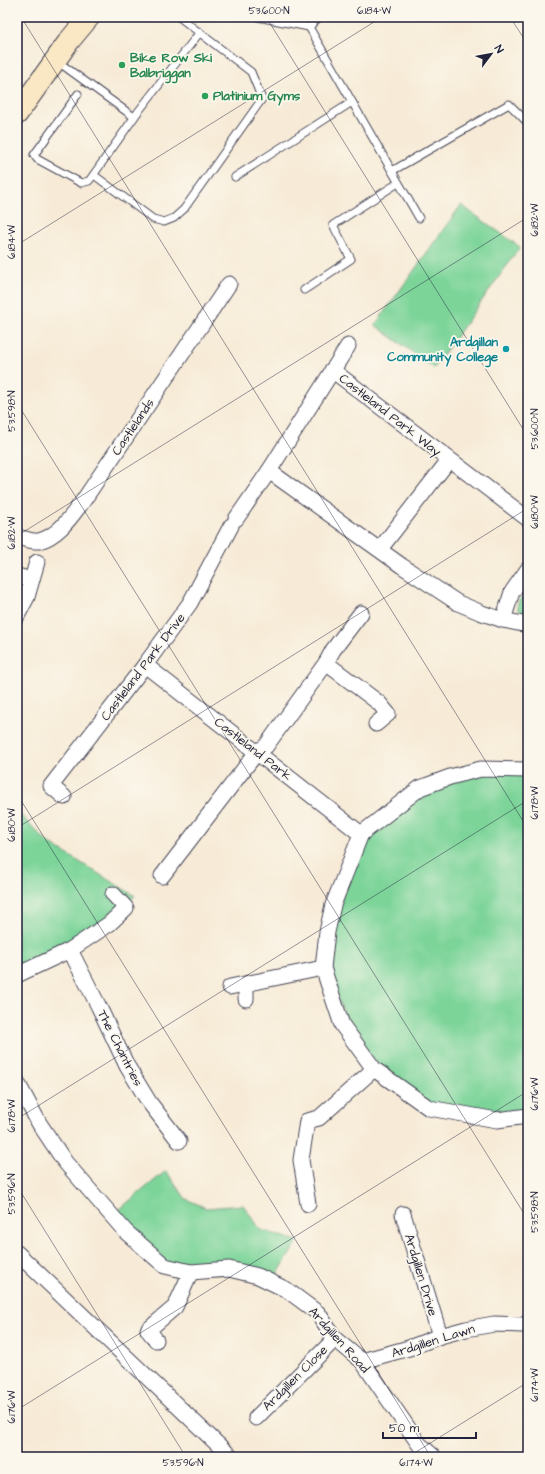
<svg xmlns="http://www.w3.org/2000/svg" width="545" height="1474" font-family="'Architects Daughter',sans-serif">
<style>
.green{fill:#7cd499;stroke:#4f7b6a}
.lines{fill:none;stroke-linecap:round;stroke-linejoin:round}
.lane-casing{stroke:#424052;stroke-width:9}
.street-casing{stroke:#424052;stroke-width:17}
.secondary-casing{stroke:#424052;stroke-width:23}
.lane{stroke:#fff;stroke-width:7}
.street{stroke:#fff;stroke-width:15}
.secondary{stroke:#fae7c3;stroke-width:21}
.ticks{fill:none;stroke:#22223b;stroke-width:1;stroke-opacity:0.45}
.leisure-dot{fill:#2e9e5b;stroke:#fbf7ec;stroke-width:1.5}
.culture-dot{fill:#0f9aa8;stroke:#fbf7ec;stroke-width:1.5}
.labels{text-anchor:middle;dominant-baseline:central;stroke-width:3.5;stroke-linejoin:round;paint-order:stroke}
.leisure-label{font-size:13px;font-weight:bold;fill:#27864d;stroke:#fbf7ec;text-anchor:start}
.culture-label{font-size:13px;font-weight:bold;fill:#0d838f;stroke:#fbf7ec;text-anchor:end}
.street-label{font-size:13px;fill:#22223b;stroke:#fbf7ec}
.neatline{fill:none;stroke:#22223b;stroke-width:1.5}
.ticks-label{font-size:10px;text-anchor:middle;fill:#22223b}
</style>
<rect width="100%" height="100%" fill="#fbf7ec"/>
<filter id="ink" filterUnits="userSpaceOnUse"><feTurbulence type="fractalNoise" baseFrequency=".025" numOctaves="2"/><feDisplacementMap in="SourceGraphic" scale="8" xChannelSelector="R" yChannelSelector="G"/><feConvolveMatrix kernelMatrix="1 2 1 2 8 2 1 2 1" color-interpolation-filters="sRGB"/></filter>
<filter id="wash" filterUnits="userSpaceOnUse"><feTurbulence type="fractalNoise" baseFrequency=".012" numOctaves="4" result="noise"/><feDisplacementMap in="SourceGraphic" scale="16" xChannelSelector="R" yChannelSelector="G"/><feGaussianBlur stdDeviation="0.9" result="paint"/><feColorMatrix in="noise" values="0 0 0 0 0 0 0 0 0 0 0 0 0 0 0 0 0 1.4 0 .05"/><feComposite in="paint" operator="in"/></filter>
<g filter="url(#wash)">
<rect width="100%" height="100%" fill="#f7ebd7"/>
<g class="green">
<path d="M461,205L520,247L434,368L375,325Z"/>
<path d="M528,584V617C522,614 518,612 517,605Z"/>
<path d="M528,770V1116L429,1108L361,1049L323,968L355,847L393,808L450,777Z"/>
<path d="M17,811L47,842L135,896L99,928L17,972Z"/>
<path d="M166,1171L186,1199L206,1208L243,1205L261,1230L298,1241L271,1284L256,1278L162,1267L110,1217Z"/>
</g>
</g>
<g filter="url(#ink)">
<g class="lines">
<g class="lane-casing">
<g id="lane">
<path d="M258,17L309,27"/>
<path d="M319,17L309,27L419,218"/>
<path d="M57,61L134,117"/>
<path d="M78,94L34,155L37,159L81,183L89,181L138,112L200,32"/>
<path d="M392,171L509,104L528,123"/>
<path d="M94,175L153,219L164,222L174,218L184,209L262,99L251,72L179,17"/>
<path d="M235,177L352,102"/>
<path d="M304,290L351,259L333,225L398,183"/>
</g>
</g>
<g class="street-casing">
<g id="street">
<path d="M332,370L528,519"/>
<path d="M269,471L402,566L458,603L482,613L503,620"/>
<path d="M236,519L269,471L348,346"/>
<path d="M17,537C23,538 33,542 39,541C59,536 72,515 83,501L229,284"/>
<path d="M380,549L449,460"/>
<path d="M528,569L512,592L503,620L528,625"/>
<path d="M17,576L31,580"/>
<path d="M17,616L27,597L37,562"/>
<path d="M326,663L379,703L388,714L376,724"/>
<path d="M145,665L361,834"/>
<path d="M528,770L481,769L450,777L420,788L361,834L333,905L327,932L323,968L342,1025L374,1069L429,1108L497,1120L528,1116"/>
<path d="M64,797L51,786L145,665L190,603L231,526"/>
<path d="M162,876L257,752L266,746L326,663L333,650L361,613"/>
<path d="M70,950L99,1007L127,1066L149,1102L179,1141"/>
<path d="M17,975L70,950L109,924L126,908L113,894"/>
<path d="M230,987L323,968"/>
<path d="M246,999V984"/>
<path d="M17,1082L39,1123L65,1162L126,1232L165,1266L191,1272L229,1269L258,1276L287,1290L318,1313L335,1339L362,1361L419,1444L434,1457"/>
<path d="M308,1204L301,1160L307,1121L319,1118L374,1069"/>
<path d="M403,1214L440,1336"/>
<path d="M17,1253L231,1457"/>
<path d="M156,1340L148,1330L175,1307L191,1272"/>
<path d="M362,1361L409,1348L440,1336L466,1329L494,1324L523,1325L528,1326"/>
<path d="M256,1418L335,1339"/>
</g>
</g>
<g class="secondary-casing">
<path id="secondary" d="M17,114L69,41L89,17"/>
</g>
<use href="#lane" class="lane"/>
<use href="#street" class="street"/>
<use href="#secondary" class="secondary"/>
</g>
</g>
<path class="ticks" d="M21,17L528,829M266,17L528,437M510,17L528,45M17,245L382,17M17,403L528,1220M17,536L528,217M17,794L431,1457M17,828L528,508M17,1119L528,800M17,1186L186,1457M17,1410L528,1091M408,1457L528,1382"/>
<g class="leisure-dot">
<circle cx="122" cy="65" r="4"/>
<circle cx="205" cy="96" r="4"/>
</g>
<circle class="culture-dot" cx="506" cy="349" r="4"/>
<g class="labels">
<g class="leisure-label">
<text x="130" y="58">Bike Row Ski<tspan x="130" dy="15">Balbriggan</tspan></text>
<text x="213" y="96">Platinium Gyms</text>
</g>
<g class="culture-label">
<text x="498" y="342">Ardgillan<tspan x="498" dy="15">Community College</tspan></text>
</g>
<g class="street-label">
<text transform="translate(390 415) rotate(38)">Castleland Park Way</text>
<text transform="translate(133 427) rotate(-56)">Castlelands</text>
<text transform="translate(143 667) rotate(-53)">Castleland Park Drive</text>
<text transform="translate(253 749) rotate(38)">Castleland Park</text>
<text transform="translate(120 1048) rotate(63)">The Chantries</text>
<text transform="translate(421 1275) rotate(73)">Ardgillen Drive</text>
<text transform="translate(339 1340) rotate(48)">Ardgillen Road</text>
<text transform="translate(433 1341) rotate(-17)">Ardgillen Lawn</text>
<text transform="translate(295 1378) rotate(-45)">Ardgillen Close</text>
</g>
</g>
<rect width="545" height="1474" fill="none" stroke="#fbf7ec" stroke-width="44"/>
<g transform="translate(491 54) rotate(58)" stroke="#fbf7ec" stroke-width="3" paint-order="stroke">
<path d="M0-3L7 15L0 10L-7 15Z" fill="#22223b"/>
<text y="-6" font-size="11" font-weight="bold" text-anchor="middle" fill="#22223b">N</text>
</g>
<path d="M383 1432v6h93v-6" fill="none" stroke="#22223b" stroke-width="2"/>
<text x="389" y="1432" font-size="12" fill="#22223b" stroke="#fbf7ec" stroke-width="3" paint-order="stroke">50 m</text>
<rect x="22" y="22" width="501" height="1430" class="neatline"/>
<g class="ticks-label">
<text x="269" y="14">53.600°N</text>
<text x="374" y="14">6.184°W</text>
<text transform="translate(534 220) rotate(-90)" y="4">6.182°W</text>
<text transform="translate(11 242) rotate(-90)" y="4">6.184°W</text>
<text transform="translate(11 411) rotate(-90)" y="4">53.598°N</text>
<text transform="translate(534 429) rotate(-90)" y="4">53.600°N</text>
<text transform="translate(534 512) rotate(-90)" y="4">6.180°W</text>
<text transform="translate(11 533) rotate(-90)" y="4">6.182°W</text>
<text transform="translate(534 803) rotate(-90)" y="4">6.178°W</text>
<text transform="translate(11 825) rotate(-90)" y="4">6.180°W</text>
<text transform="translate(534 1094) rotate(-90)" y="4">6.176°W</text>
<text transform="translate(11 1116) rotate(-90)" y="4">6.178°W</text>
<text transform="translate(11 1194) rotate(-90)" y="4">53.596°N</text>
<text transform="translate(534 1212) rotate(-90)" y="4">53.598°N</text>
<text transform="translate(534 1385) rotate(-90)" y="4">6.174°W</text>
<text transform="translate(11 1407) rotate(-90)" y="4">6.176°W</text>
<text x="183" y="1466">53.596°N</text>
<text x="416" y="1466">6.174°W</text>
</g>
</svg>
